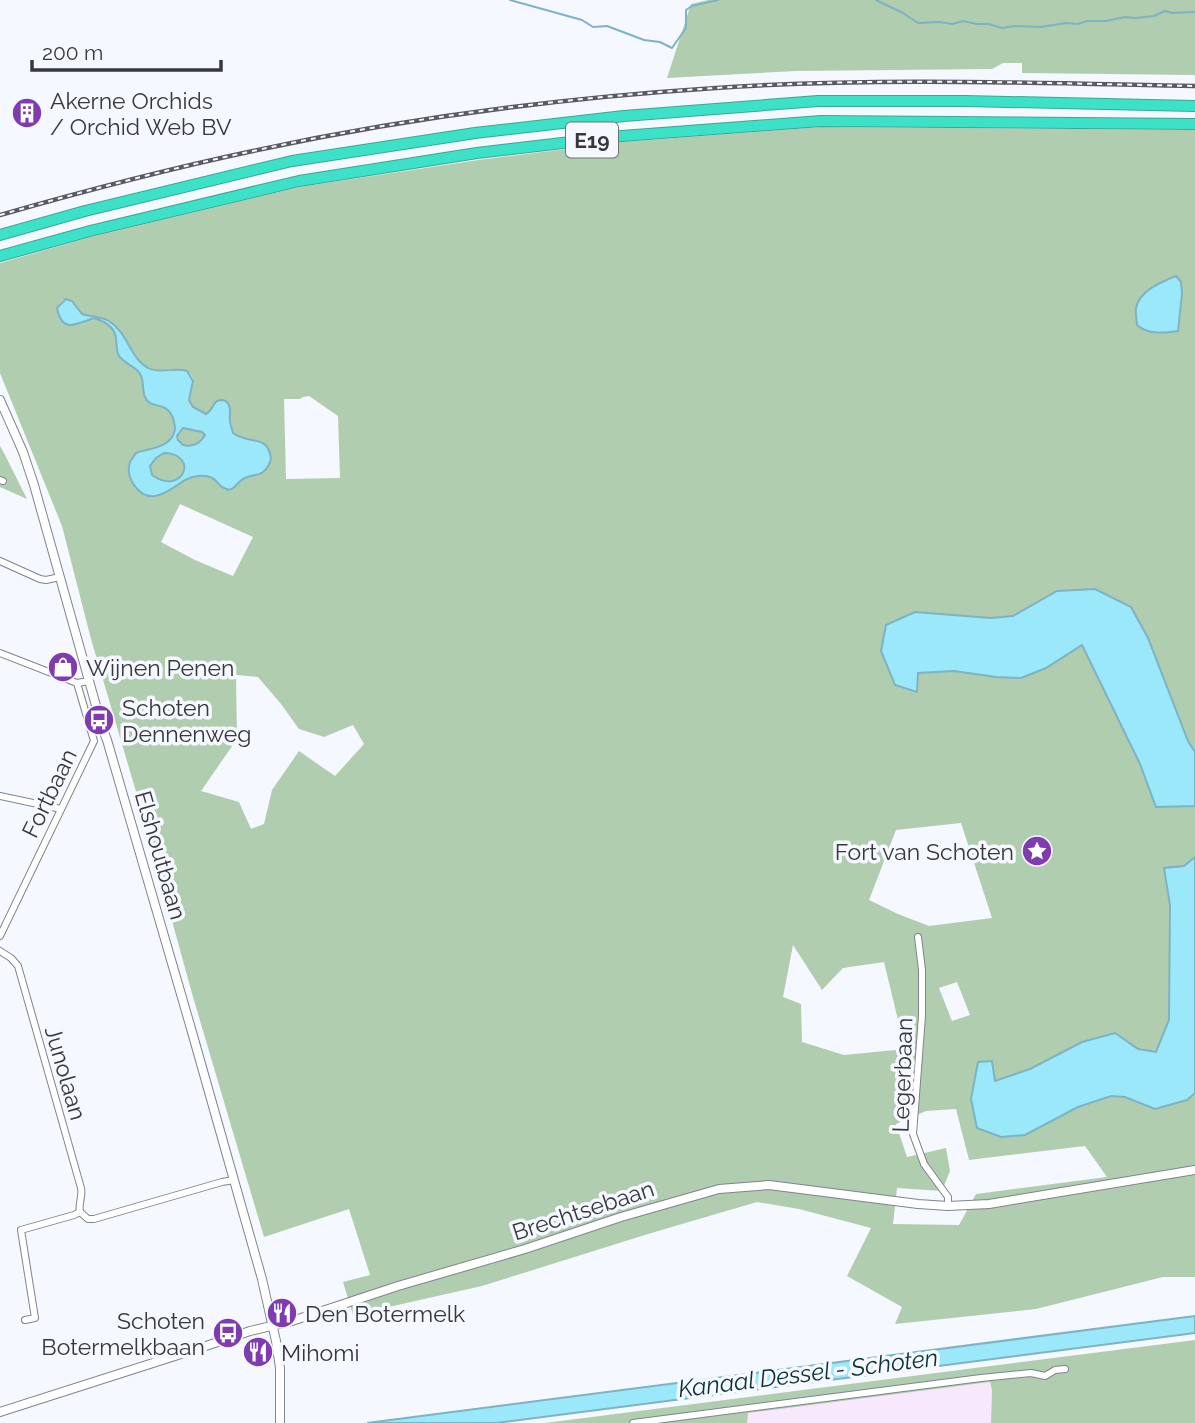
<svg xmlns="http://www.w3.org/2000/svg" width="1195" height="1423" font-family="Raleway,sans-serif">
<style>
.commercial{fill:#f7e8fb}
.green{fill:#b0cdb0;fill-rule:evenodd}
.water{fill:#9be8fb;stroke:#7db3c2;stroke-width:2;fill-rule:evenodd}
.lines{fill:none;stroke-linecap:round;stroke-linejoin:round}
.stream{stroke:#7db3c2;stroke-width:2}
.minor-casing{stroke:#80848c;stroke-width:8}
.secondary-casing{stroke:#80848c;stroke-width:10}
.motorway-casing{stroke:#3ba697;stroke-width:12}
.minor{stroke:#fff;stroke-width:6}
.secondary{stroke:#fff;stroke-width:8}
.motorway{stroke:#3de1c8;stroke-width:10}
.rail-casing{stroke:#595b5f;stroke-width:4.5}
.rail{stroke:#f5f8fe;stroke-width:2;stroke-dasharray:5;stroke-linecap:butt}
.labels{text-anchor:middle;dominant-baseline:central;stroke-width:7;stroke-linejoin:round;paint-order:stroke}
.shield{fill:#f5f8fe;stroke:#6f7276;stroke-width:2}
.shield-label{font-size:21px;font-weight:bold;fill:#36383c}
.poi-label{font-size:23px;fill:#36383c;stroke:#f5f8fe;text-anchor:start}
.street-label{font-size:23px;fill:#36383c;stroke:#f5f8fe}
.water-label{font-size:24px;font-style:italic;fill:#0b3139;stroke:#f5f8fe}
</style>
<rect width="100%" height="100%" fill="#f5f8fe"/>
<path class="commercial" d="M990,1382L992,1390L991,1423H747V1413Z"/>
<g class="green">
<path d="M708,0H1195V75L1022,73V63H1003L992,69L796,71L667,78L691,4Z"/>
<path d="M821,127L1195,130V752L1188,741L1148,638L1131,607L1095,589L1057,591L1013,616L991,618L915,612L917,691V673L954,671L996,677L1046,668L1082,645L1140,764L1156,807L1195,806V857L1184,866L1165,868L1170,905L1169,1020L1156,1053L1138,1049L1115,1033L1030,1069L994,1081L978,1062L1025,1135L1078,1107L1111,1096L1125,1097L1155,1109L1187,1100L1195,1093V1277H1163L1036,1309L895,1324L902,1307L847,1276L871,1228L799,1209L757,1202L648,1234L482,1286L353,1315L343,1282L370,1275L349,1209L264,1237L193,997L142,812L91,639L62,526L0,373V263L91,237L300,187L478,160L623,142ZM63,300L72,301L82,314C89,316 97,315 103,318C129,330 128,355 147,368C160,376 179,362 190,374C197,381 190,392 189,400L193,407L206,414L212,410L215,402L230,407V417L233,433L240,438L256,440L264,444L268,448L271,458C266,478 254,471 241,480C237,483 235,490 228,490C219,490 219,475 199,476C185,476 172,490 159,495L133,485L129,473L145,450C153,449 160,448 166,443C181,430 174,407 155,405C150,394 145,380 137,370C133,365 127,365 123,361C108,344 127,327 94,318L77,325H68L57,308ZM309,396L338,416L340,478L286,479L284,399H300L303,397ZM180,504L253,537L233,576L195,560L161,542ZM236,675L258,677L281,704L299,729L324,737L353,725L364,744L335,776L299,751L272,790L264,824L251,829L239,802L201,791L237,739ZM961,823L992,918L929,926L898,914L869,900L896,830ZM793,945L822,990L843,968L884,962L905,1049L844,1055L802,1042L801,1004L783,997ZM957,982L970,1015L952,1021L939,988ZM956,1109L969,1160L1085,1146L1107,1177L976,1194L959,1225L893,1224L897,1188L942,1191L950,1171L946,1148L907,1157L896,1124L926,1111Z"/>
<path d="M183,428L202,432L205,435C198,446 181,452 176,436Z"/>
<path d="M0,446L4,453L27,499L0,487Z"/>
<path d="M164,453C201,456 181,495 152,475L150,466L156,458Z"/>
<path d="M1195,1340V1423H991L992,1390L990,1382L748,1413L747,1423H545Z"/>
</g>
<g class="water">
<path d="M1176,276L1181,282L1182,293L1178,331C1165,333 1148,335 1137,325C1137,320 1135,313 1136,308C1139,291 1161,282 1176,276Z"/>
<path d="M66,299L72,301L82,314C91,317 100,316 109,321C128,333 130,358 148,368C159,374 175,367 187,371L193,381L189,400L193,407L206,414C213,410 213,403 217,401C219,400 221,400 223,400C233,403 229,414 230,421C230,424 232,429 233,433C248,445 267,433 271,458C270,464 268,468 263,472C258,476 249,475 243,479C237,482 234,492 226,489C215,486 219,474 198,476C182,477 171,494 155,496C138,498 125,477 130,462C131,461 135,454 136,453C150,448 172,448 175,429C175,424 174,423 173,418C165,399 151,411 145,397C142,391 144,382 141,376C137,365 123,365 118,354C116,349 117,344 116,339C115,327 104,321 94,318C76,324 62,334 57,308ZM183,428L202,432L205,435C200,444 192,447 183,445L178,440L177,436ZM164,453C200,454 183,497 152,475L150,466L156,458Z"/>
<path d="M1095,589L1131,607L1148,638L1188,741L1195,752V806L1156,807L1140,764L1082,645L1046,668L1021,678L996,677L954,671L918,673L917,692L895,685L881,651L886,625L915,612L991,618L1013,616L1057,591Z"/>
<path d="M1195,857V1093L1187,1100L1155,1109L1125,1097L1111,1096L1078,1107L1025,1135L1001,1137L977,1128L971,1099L978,1062L992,1061L995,1081L1030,1069L1082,1042L1115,1033L1138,1049L1156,1052L1169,1020L1170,905L1164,868L1184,866Z"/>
<path d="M1195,1316V1333L496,1423H367Z"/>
</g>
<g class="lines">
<g class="stream">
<path d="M510,0L582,20L593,27L607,26L644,40L660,42L672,48L686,28V10L692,6L718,0"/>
<path d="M876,0L903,13L918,23L940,22L952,24L963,21L977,24H989L1002,28L1014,26L1041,27L1066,23L1078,24L1087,21H1106L1125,17L1136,18L1154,16L1165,11L1172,13L1195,12"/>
</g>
<g class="minor-casing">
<g id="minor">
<path d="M0,480L3,481"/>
<path d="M0,561L40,579L46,580L60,577"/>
<path d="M0,653L77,683L89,681"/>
<path d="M0,796L61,809"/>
<path d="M0,936L94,741L77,683"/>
<path d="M918,937L922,970V1016L913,1134L924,1164L948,1197V1206"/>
<path d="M0,951L11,958L18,966L81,1188C83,1196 78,1203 80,1212"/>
<path d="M80,1212L88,1219H94L222,1182L234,1180"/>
<path d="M25,1320L35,1318L21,1230L74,1215L80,1212"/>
<path d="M633,1423L981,1378L1031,1373L1045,1376L1055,1370L1065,1369"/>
</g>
</g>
<g class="secondary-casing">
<g id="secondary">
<path d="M0,400L23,452L34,485L102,727L107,740L192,1032L262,1279L276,1341L280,1368V1423"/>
<path d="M0,1412L203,1347L250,1331L292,1321L398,1286L525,1249L621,1217L719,1189L769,1185L918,1204L948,1206L989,1204L1195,1170"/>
</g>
</g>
<g class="motorway-casing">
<g id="motorway">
<path d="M0,235L85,211L292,161L475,133L624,116L818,101H965L1195,106"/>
<path d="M0,256L90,231L299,181L477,153L622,136L821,121L1195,124"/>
</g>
</g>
<use href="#minor" class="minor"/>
<use href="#secondary" class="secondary"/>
<use href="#motorway" class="motorway"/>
<g class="rail-casing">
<path id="rail" d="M0,215C84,191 168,169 253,151C405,118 560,98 716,88C875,77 1035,83 1195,86"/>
</g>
<use href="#rail" class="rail"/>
</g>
<defs>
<g id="building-disc" transform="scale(1.575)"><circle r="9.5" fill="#7f3cb1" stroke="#f5f8fe"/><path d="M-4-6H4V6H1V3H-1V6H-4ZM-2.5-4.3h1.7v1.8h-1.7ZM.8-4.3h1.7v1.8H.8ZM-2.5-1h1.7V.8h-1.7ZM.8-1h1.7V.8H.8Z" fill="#fff"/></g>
<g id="shop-disc" transform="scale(1.575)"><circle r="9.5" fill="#7f3cb1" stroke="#f5f8fe"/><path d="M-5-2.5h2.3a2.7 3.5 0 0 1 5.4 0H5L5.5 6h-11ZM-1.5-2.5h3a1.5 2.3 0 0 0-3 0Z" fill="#fff"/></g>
<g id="bus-disc" transform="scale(1.575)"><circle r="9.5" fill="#7f3cb1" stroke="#f5f8fe"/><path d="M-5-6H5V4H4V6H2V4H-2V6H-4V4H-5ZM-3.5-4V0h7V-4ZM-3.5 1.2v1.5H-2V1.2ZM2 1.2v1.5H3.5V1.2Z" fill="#fff"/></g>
<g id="sight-disc" transform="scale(1.575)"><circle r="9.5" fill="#7f3cb1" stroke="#f5f8fe"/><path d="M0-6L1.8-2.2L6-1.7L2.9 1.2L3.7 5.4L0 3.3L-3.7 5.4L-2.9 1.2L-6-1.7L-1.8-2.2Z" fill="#fff"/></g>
<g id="restaurant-disc" transform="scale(1.575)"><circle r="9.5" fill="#7f3cb1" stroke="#f5f8fe"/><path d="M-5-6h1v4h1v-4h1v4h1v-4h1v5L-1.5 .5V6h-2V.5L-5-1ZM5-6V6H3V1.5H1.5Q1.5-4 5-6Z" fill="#fff"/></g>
</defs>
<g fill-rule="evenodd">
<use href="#building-disc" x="27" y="113"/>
<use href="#shop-disc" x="63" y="667"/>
<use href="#bus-disc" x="99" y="720"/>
<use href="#sight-disc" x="1037" y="851"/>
<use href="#restaurant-disc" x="282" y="1313"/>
<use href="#bus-disc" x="228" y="1333"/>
<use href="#restaurant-disc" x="258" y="1352"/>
</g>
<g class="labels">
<rect class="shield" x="566" y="122.5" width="52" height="35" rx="5"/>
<g class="shield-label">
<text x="592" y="140">E19</text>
</g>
<g class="poi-label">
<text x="50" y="100">Akerne Orchids<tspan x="50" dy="26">/ Orchid Web BV</tspan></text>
<text x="86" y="667">Wijnen Penen</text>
<text x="122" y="707">Schoten<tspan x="122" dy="26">Dennenweg</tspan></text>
<text x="1014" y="851" text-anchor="end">Fort van Schoten</text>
<text x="305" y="1313">Den Botermelk</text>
<text x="205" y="1320" text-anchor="end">Schoten<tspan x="205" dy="26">Botermelkbaan</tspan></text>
<text x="281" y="1352">Mihomi</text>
</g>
<g class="street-label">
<text transform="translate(49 793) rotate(-64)">Fortbaan</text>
<text transform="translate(161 855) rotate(74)">Elshoutbaan</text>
<text transform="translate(66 1073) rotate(74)">Junolaan</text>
<text transform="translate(902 1075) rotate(-88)">Legerbaan</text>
<text transform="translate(583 1210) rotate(-18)">Brechtsebaan</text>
</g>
<g class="water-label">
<text transform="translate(808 1373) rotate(-7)">Kanaal Dessel - Schoten</text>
</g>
</g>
<path d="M32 60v10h189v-10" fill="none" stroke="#36383c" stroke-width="3.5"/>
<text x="42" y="60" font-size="21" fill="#36383c" stroke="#f5f8fe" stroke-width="5" paint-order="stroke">200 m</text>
</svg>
